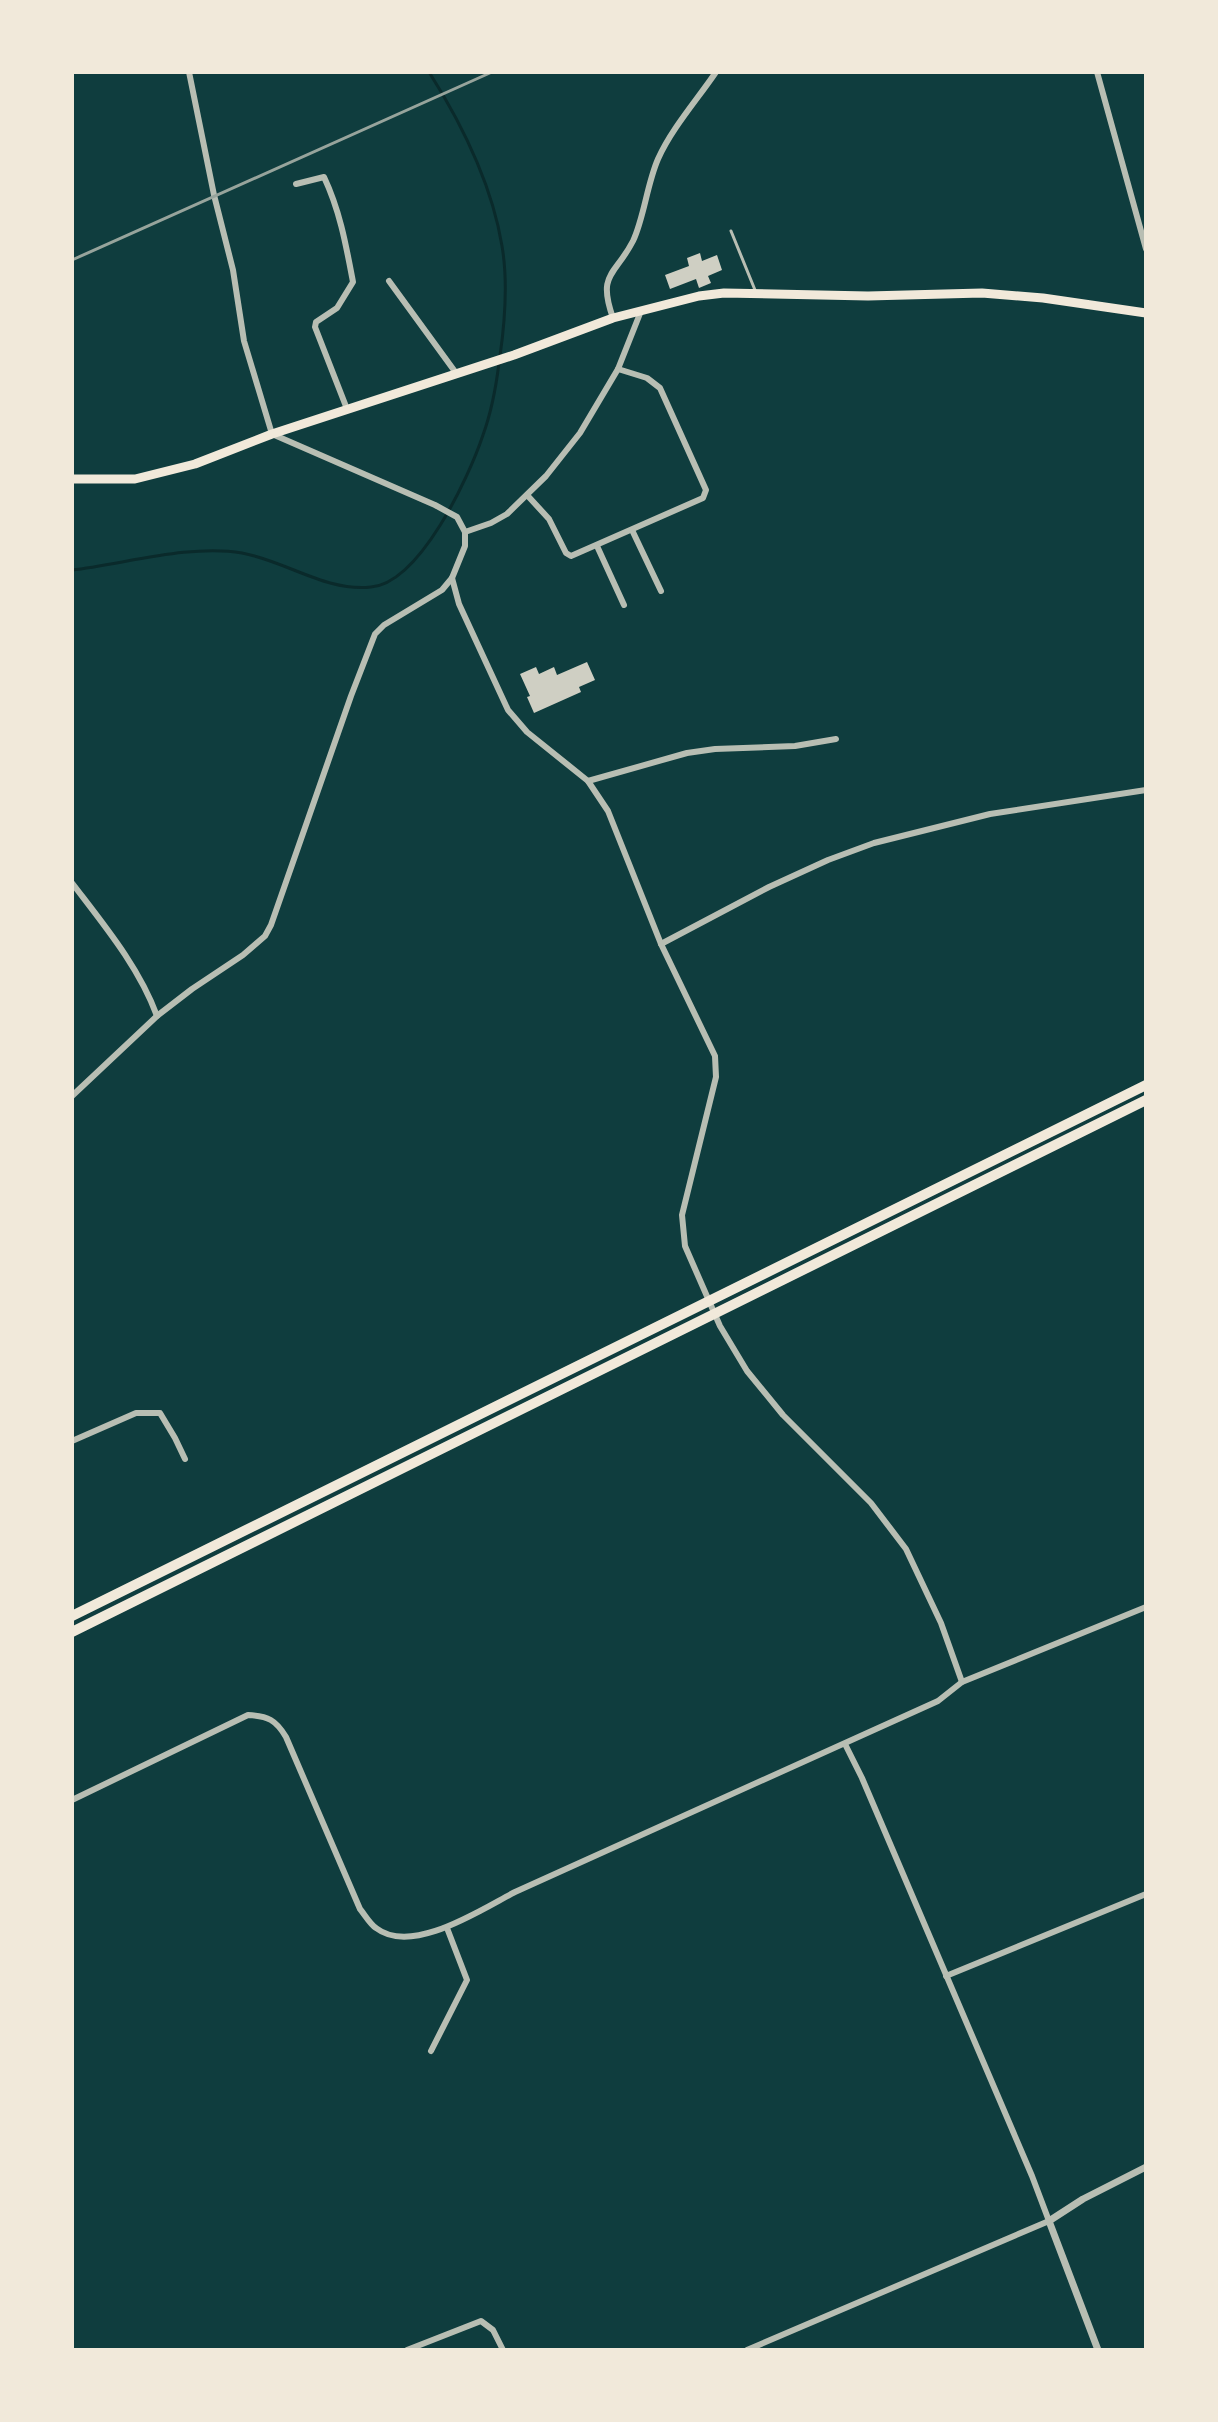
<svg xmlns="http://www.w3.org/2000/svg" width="1218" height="2422" font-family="Raleway,sans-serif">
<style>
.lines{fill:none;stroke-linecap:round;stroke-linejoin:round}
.stream{stroke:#0a2a2b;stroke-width:3}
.building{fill:#cfcfc3}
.service{stroke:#b8beb3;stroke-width:3}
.minor{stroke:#b8beb3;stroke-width:6}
.tertiary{stroke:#b8beb3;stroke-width:7}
.primary{stroke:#f1e9da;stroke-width:9}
.motorway{stroke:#f1e9da;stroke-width:10}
.rail{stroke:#97a49c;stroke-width:3}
</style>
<rect width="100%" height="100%" fill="#0f3d3e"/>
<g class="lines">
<g class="stream">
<path d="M429,72C462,124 492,185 502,246C508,281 505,321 500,356"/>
<path d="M72,570C124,564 190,544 242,553C286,561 326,592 371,587C420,583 469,477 483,435C491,413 496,387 499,363"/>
</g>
</g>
<g class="building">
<path d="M700,253L702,261L717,255L722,270L708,276L711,283L699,288L696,279L670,289L665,275L689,266L687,258Z"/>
<path d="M587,662L595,680L579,687L581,692L534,713L527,697L530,696L520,674L536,667L539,674L554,667L557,675Z"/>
</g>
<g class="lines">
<path class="service" d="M731,231L755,290"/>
<g class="minor">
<path d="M1097,72L1146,249"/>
<path d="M296,184L324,177C340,211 346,245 353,282L337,308L316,322L315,327L347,409"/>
<path d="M389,281L456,373"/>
<path d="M613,318C597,273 615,276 633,241C644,218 647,184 658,159C672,128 697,100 716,72"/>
<path d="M527,495L549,519L566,553L571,556L703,498L706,490L660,388L647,378L618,369"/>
<path d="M632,530L661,591"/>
<path d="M465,532L491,523L507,514L546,476L580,433L618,369L641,311"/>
<path d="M597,546L624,605"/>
<path d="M452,578L459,604L508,710L527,732L588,781L608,811L661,944L715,1056L716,1077L682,1215L685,1246L720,1326L747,1371L783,1415L871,1503L906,1549L941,1623L962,1682"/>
<path d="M588,781L687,753L715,749L795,746L836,739"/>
<path d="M72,883C104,925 139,967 157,1016"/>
<path d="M661,944L769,887L828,860L874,843L990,814L1146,790"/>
<path d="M72,1096L157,1016L192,989L243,955L265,936L271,925L351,696L375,634L384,625L442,590L452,578L465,546V532L457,517L435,505L272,434L244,341L233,270L214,195L189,72"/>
<path d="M72,1441L136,1413H160L175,1438L185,1459"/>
<path d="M72,1800L248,1715C268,1716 276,1720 286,1737L360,1909C365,1915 370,1924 376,1928C412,1956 482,1909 515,1892L938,1701L962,1682L1146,1607"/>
<path d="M946,1976L1146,1894"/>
<path d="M431,2051L467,1980L447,1928"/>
<path d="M407,2350L481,2321L493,2330L503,2350"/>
<path d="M747,2350L1049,2221L1032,2176L862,1778L845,1744"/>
</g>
<path class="tertiary" d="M1098,2350L1049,2221L1083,2199L1146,2167"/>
<path class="primary" d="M72,479H135L195,464L272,434L514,355L613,318L699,296L724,293L868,296L982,293L1043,298L1146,313"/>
<g class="motorway">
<path d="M72,1616L1146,1085"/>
<path d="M72,1632L1146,1100"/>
</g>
<path class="rail" d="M72,260L492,72"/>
</g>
<rect width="1218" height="2422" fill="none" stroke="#f1e9da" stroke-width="148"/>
</svg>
